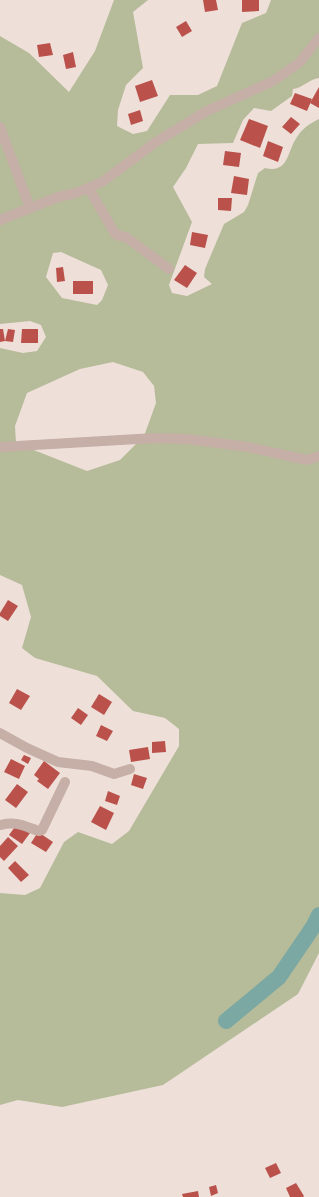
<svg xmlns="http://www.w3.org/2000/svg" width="319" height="1197" font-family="Mulish,sans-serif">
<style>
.green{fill:#b6bb9a;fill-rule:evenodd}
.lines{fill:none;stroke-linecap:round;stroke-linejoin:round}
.river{stroke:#7ba8a2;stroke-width:16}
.building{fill:#ba514b}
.minor{stroke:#c5afa6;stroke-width:10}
</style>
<rect width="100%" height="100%" fill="#eee0d9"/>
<path class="green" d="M114,0H148L133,12L143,68L126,85L118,110L117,126L133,134L147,131L170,95H198L217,86L242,23L266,13L271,0H319V78C309,79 303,88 293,89L292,96L271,111L254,108L243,120L233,143L198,144L186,168L173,187L192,222L169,285L172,293L187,296L212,284L204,277L205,269L224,224L244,212L248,205L258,173L265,168C289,174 287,151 297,137C303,128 309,124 319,119V953L298,994L163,1085L62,1107L18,1100L0,1105V893L25,895L40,888L64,842L78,832L112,844L129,831L179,746V729L165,718L133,711L97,676L35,658L22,648L31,617L22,585L0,575V348L23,353L37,351L46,337L41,325L30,321L0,324V36L29,53L69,92L95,51ZM61,252L101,270L108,285L102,300L97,305L62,298L46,277L53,253ZM113,362L143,372L154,386L156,403L144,436L120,460L87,471L16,443L15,426L27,393L80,369Z"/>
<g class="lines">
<path class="river" d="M226,1021L279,977L313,927L319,915"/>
</g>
<g class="building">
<path d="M203,0H216L218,10L205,12Z"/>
<path d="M242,0H259V11L242,12Z"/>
<path d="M186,21L192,31L182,37L176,27Z"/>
<path d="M50,43L53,55L39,57L37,45Z"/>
<path d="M73,52L76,67L66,69L63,55Z"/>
<path d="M152,80L158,96L140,102L135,86Z"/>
<path d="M319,87V108L310,103Z"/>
<path d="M295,93L312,99L307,111L290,104Z"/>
<path d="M140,110L143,121L131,125L128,114Z"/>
<path d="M291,117L300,124L291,134L282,127Z"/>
<path d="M249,119L268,126L260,148L240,140Z"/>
<path d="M268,141L283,147L278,162L263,156Z"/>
<path d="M225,151L241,153L239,167L223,165Z"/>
<path d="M234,176L249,179L247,195L231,193Z"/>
<path d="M218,198H232L231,211L218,210Z"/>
<path d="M192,232L208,235L205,248L190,245Z"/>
<path d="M185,265L197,273L187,288L174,280Z"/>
<path d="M63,267L65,281L57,282L56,268Z"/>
<rect x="73" y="281" width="20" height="13"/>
<path d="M0,329H3L5,341L0,342Z"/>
<path d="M8,329L15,330L13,342L5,341Z"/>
<path d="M22,329H38V343H21Z"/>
<path d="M8,600L18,606L8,621L0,616V613Z"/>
<path d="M17,689L30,696L21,710L9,703Z"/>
<path d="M99,694L112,702L104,715L91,707Z"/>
<path d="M78,708L88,715L81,725L71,718Z"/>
<path d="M101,725L113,731L107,741L96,736Z"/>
<path d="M165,741L166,752L152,753V742Z"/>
<path d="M148,747L150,759L131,762L129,750Z"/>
<path d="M24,755L31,758L28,764L21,760Z"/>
<path d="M11,759L25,766L19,779L4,772Z"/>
<path d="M44,761L60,773L48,789L37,781L39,779L34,775Z"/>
<path d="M134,774L147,778L143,789L131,785Z"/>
<path d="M17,784L28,792L16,808L5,800Z"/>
<path d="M108,791L120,796L117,805L105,801Z"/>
<path d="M100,806L114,813L106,830L91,822Z"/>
<path d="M17,824L30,833L22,844L9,835Z"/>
<path d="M38,832L53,842L46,852L31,843Z"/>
<path d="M8,837L18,846L4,861L0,857V846Z"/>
<path d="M15,861L29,875L21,882L8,868Z"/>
<path d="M276,1163L281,1173L270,1178L265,1168Z"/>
<path d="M296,1183L304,1196L303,1197H290L286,1188Z"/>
<path d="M216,1185L218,1193L211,1196L209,1187Z"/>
<path d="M198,1191L199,1197H183L182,1194Z"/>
</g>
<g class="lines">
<g class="minor">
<path d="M0,127L30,208"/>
<path d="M89,189L116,235L126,237L169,269"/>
<path d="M0,220L58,197L76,193L102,182L156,142L205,112L273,81L299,63L319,38"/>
<path d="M0,447L155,438L187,439L248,447L307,460L319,456"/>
<path d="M0,733L27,748L58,762L92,766L114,774L130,769"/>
<path d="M0,825C18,821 23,826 39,831L42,830L65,782"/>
</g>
</g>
</svg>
